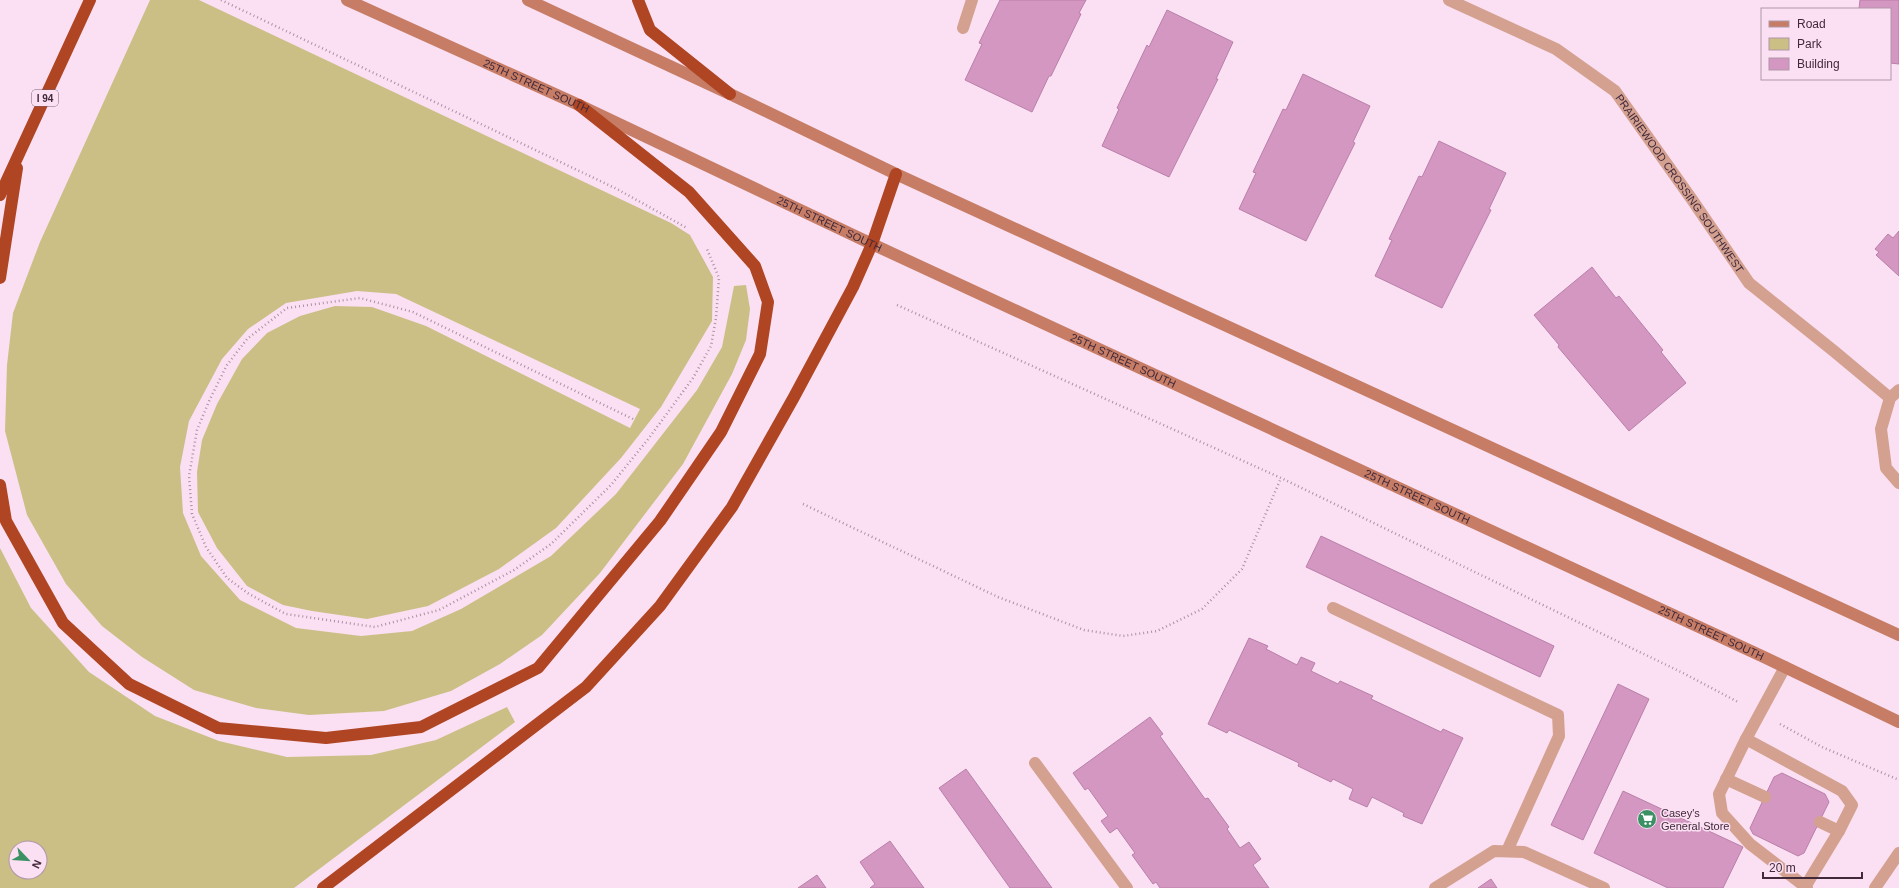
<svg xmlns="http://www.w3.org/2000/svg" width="1899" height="888" font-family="Helvetica,sans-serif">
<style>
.green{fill:#cbbf86;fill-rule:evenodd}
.building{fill:#d497c2;stroke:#ba7fa9}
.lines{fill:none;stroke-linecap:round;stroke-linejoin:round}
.path{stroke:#ab92a3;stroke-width:2.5;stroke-dasharray:1 3;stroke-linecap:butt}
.service{stroke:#d4a191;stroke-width:12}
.minor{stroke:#d4a191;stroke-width:12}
.secondary{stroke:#c67c65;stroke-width:12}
.motorway{stroke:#af4523;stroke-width:12}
.labels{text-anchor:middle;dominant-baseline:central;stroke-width:3;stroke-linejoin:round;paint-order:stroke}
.shield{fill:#fae0f2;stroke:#786071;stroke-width:1}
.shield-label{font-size:10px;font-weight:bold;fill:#41293a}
.street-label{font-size:11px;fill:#41293a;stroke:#fae0f2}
.poi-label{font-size:11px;fill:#41293a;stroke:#fae0f2;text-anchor:start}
</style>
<rect width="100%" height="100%" fill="#fae0f2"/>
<g class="green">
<path d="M150,0H199L671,223L690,235L713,277L712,321L661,407L621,458L556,528L499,569L428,606L367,619L312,611L283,605L247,586L217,548L198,512L197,472L202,440L217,404L242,359L267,333L300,316L335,306L372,307L426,326L630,428L640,409L396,294L357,291L286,303L248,329L222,359L189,421L180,467L183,513L201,556L240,600L296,628L361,636L412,631L461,609L551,556L616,494L697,390L722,347L734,286L746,285L750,309L746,340L732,374L683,464L600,573L542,635L500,664L451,691L384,711L309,715L256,708L194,690L142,657L102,626L66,584L27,515L5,431L7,365L13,313L40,242Z"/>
<path d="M0,548L31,608L89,672L155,716L219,741L287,757L371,755L436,740L507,707L515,722L294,888H0ZM16,848H40V872H16Z"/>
</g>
<g class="building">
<path d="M1000,0H1086L1079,13L1081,14L1051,76H1049L1032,112L965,80L982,44L979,43Z"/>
<path d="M1860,0H1899V64L1890,63V9H1859Z"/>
<path d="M1167,10L1233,42L1216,79H1218L1169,177L1102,146L1119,109L1117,108L1147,45L1149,47Z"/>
<path d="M1303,74L1370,106L1353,142L1355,143L1306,241L1239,209L1256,173L1253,172L1283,109L1286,110Z"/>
<path d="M1439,141L1506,173L1489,209L1491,210L1442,308L1375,276L1392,240L1389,239L1419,176L1422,177Z"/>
<path d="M1899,231V276L1876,255L1879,252L1875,249L1888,234L1893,238Z"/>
<path d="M1592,267L1616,298L1619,296L1663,350L1661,352L1686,383L1629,431L1558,347L1559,345L1534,315Z"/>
<path d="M1321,536L1554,646L1540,677L1306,567Z"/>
<path d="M1249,638L1268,646L1266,649L1297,665L1301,657L1315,663L1311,671L1338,684L1340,681L1373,696L1371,699L1441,732L1443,729L1463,738L1422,824L1403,816L1404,813L1372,797L1367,807L1349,799L1353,789L1333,779L1331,782L1298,766L1299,763L1229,730L1227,733L1208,724Z"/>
<path d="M1618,684L1649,699L1583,840L1551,825Z"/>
<path d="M1150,717L1163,734L1160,736L1205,799L1208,798L1229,827L1227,829L1240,848L1249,842L1261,859L1253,865L1269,888H1160L1156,882L1153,884L1132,855L1135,853L1117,828L1110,833L1101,821L1108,816L1088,788L1085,790L1073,773Z"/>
<path d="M966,769L1052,888H1010L939,788Z"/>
<path d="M1782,773L1825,794L1829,802L1804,853L1798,856L1753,834L1750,828L1774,777Z"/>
<path d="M1623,791L1743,847L1723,888H1668L1594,853Z"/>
<path d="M890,841L924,888H870L875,884L860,862Z"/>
<path d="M817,875L826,888H798Z"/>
<path d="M1491,879L1497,888H1478Z"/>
</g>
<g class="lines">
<g class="path">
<path d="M221,0L617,189L687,228"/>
<path d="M897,305L1281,478L1683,673L1738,702"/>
<path d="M633,419L413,312L360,298L287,308L247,339L227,365L210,399L197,430L189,476L192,514L206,547L227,578L249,594L286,614L375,627L439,610L514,570L551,544L611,485L649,438L693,378L711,346L716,318L719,278L707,249"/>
<path d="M803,504L998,597L1084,630L1123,636L1157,631L1202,609L1242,569L1281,478"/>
<path d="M1780,724L1822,747L1899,780"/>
</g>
<g class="service">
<path d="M963,28L972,0"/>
<path d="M1333,608L1558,715L1559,736L1507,851"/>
<path d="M1785,667L1746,739L1719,794L1722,813L1750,844L1807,888"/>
<path d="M1746,739L1842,791L1852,805L1839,831L1805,887"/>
<path d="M1035,763L1127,888"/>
<path d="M1726,779L1765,797"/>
<path d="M1820,822L1839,831"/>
<path d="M1435,888L1494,851L1524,852L1604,888"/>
</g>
<g class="minor">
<path id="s1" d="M1449,0L1556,49L1615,91L1693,201L1749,283L1835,352L1890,398"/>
<path d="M1899,390L1890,398L1881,429L1886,468L1899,483"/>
<path d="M1875,888L1899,853"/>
</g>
<g class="secondary">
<path id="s2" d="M347,0L579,105L872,244L1766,658L1899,722"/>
<path d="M528,0L730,94L896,174L1899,635"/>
</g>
<g class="motorway">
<path d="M638,0L650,30L730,94"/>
<path d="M0,195L90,0"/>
<path d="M0,278L17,168"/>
<path d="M0,485L6,521L63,623L129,684L218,728L326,738L421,727L538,668L660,521L721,432L760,354L768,302L755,266L689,192L579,105"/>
<path d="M323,888L586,687L660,606L732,507L794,397L853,287L872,244L896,174"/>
</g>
</g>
<defs>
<g id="supermarket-disc" transform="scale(1)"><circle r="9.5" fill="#3b9164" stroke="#fae0f2"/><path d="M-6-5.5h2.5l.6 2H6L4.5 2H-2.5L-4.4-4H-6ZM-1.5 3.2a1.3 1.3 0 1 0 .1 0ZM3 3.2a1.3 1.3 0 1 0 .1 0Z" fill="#fff"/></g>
</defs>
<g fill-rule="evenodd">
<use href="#supermarket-disc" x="1647" y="819"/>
</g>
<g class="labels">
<rect class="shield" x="32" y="90" width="26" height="16" rx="3"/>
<g class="shield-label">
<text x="45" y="98">I 94</text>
</g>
<g class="street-label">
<text stroke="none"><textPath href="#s2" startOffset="208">25TH STREET SOUTH</textPath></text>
<text stroke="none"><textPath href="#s1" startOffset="303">PRAIRIEWOOD CROSSING SOUTHWEST</textPath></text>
<text stroke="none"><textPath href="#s2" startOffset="532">25TH STREET SOUTH</textPath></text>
<text stroke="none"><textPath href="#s2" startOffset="856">25TH STREET SOUTH</textPath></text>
<text stroke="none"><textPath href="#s2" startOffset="1180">25TH STREET SOUTH</textPath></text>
<text stroke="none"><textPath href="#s2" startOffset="1504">25TH STREET SOUTH</textPath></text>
</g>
<g class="poi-label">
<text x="1661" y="813">Casey's<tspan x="1661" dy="13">General Store</tspan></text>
</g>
</g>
<rect x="1761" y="8" width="130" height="72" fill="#fae0f2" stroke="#b097a8"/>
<rect x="1769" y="21" width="20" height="6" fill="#c67c65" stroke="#b097a8"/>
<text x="1797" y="28" font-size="12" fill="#41293a">Road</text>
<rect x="1769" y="38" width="20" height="12" fill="#cbbf86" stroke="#b097a8"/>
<text x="1797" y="48" font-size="12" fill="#41293a">Park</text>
<rect x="1769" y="58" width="20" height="12" fill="#d497c2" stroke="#b097a8"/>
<text x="1797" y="68" font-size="12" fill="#41293a">Building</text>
<g transform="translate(28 860) rotate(115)"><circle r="19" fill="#fae0f2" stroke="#b097a8"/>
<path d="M0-3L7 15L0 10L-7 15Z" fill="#3b9164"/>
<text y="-6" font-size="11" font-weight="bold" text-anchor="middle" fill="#41293a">N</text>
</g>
<path d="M1763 872v6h99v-6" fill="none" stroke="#41293a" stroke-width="2"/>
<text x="1769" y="872" font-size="12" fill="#41293a" stroke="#fae0f2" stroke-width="3" paint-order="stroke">20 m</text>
</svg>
